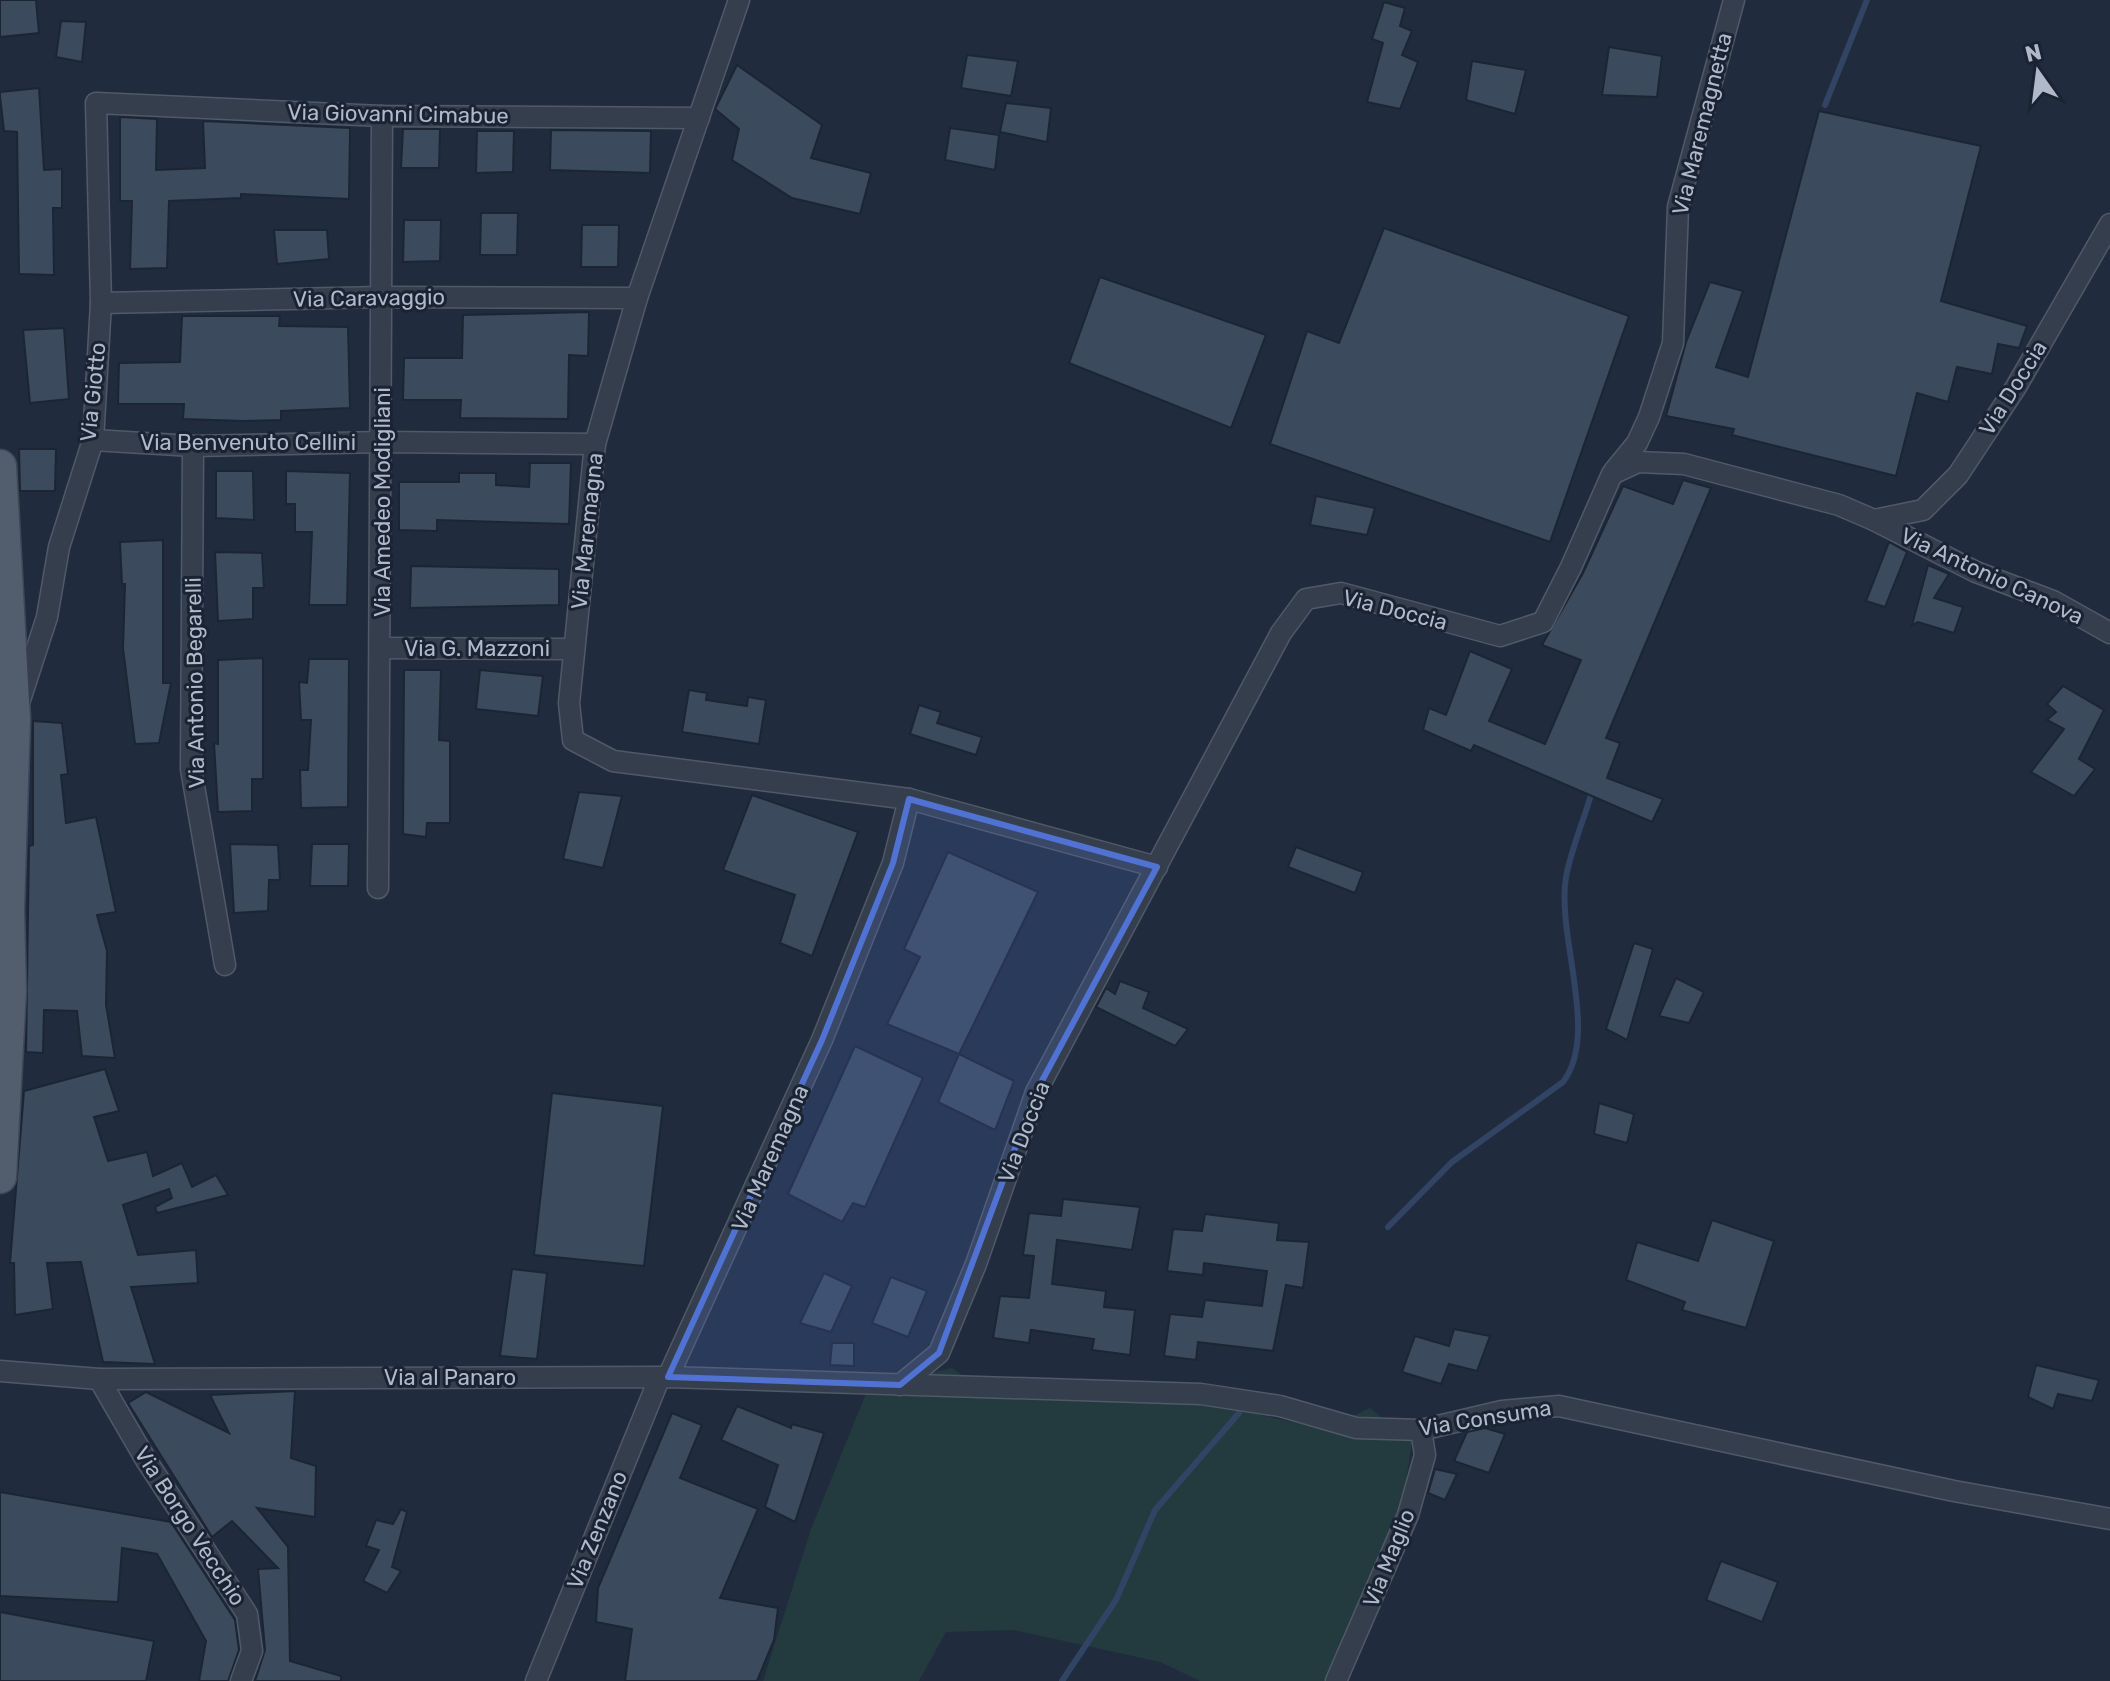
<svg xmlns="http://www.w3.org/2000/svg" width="2110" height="1681" font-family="Rubik,sans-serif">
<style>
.green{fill:#233a3e}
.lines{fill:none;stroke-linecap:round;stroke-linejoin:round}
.stream{stroke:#314464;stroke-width:6}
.building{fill:#3c4a5d;stroke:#1c2534;stroke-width:2}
.minor-casing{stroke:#505968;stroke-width:23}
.primary-casing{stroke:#3e4756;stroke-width:35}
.minor{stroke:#353e4d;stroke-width:20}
.primary{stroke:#525d6d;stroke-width:32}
.marked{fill:#5073d3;fill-opacity:0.2;stroke:#5073d3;stroke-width:6;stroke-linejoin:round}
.labels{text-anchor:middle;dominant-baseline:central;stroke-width:6;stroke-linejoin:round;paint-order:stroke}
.street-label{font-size:22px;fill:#b0b9c9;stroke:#1a2332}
</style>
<rect width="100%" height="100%" fill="#202c3d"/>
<path class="green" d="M952,1368L978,1386L1210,1404L1324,1429L1370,1408L1412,1442L1391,1580L1332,1681H1200L1160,1662L1014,1630L946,1632L919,1681H763L811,1529L869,1386Z"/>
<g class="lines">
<g class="stream">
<path d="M1825,105L1867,0"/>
<path d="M1388,1227L1452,1162L1563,1082C1600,1034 1556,936 1566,877C1571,850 1583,822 1591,795"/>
<path d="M1062,1681L1116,1600L1155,1510L1239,1413"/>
</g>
</g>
<g class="building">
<path d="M0,0H36L39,33L0,37Z"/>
<path d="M1384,2L1405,8L1400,26L1412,31L1402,55L1418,62L1400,109L1367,102L1383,43L1372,39Z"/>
<path d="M61,21L86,22L82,62L56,57Z"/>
<path d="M1609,47L1662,56L1657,97L1602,95Z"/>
<path d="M967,55L1018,61L1011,96L961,88Z"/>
<path d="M1472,61L1526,70L1515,114L1466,100Z"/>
<path d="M737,65L822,125L811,158L871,173L860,214L792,198L732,160L739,129L715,109Z"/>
<path d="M39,88L44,170L62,169V208H53L54,275L19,274L17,132L4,131L0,96V92Z"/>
<path d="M1006,103L1051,108L1047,142L1000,132Z"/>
<path d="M1819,111L1981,146L1941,301L2027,326L2019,348L1998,344L1992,374L1957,367L1948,402L1917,393L1896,476L1732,435L1734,429L1666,416L1686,342L1710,282L1743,291L1716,367L1748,377Z"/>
<path d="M120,117L157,119L156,170L205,168L203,121L350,128L349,199L241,194V198L169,201L167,268L130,269L132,201H120Z"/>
<path d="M950,128L999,135L995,170L945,160Z"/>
<path d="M403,129H440L439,168H401Z"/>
<path d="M551,130L651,131L650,173L550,170Z"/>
<path d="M477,131H514L513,172L476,173Z"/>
<path d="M481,213H518L517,255H480Z"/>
<path d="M404,220H441L440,261L403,262Z"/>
<path d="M582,225H619L618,267H581Z"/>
<path d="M1384,228L1629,316L1550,542L1270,444L1307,331L1339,343Z"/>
<path d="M274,230H327L329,259L277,264Z"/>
<path d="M1100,277L1266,335L1231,428L1069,363Z"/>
<path d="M589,312L588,356L569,355L568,419L460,418L461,400H403L404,358H462L463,315Z"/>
<path d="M182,316H280L279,326L348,327L350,408L281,411V420L243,421L183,419L184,404H118L119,363L180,362Z"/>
<path d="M64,328L69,399L30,403L23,330Z"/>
<path d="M19,449H56L55,491H20Z"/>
<path d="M530,463H571L569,524L437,520V531L399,530V482H459V473H496V485L529,487Z"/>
<path d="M216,471H253L254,520L216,518Z"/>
<path d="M286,471L350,473L347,605H309L312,532H295V504H286Z"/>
<path d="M1683,480L1711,488L1606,738L1620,743L1607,778L1663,799L1652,822L1474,745L1471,751L1423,730L1429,708L1446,715L1470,651L1512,669L1489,721L1545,744L1581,660L1542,645L1583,573L1623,486L1673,504Z"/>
<path d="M1316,496L1375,508L1367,535L1310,525Z"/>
<path d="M163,540V683H171L159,743L135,744L123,648L125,584H122L120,542Z"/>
<path d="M1889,542L1907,552L1885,607L1866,601Z"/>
<path d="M215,552L262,553L264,588H253V619L218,621Z"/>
<path d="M1928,565L1949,574L1934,598L1963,607L1954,633L1918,622L1912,625Z"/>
<path d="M411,566L559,569V605L410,608Z"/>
<path d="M263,658V779H252V811L218,812L214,743L218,744V660Z"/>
<path d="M309,659H349L348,807L301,808L300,770H308L311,720H301L299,682L307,683Z"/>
<path d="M404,670H441L439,740L450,741V823H427L426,837L403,834Z"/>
<path d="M480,670L543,676L538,716L476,709Z"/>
<path d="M2063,686L2104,710L2079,759L2095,769L2074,796L2031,772L2064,729L2047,720L2056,712L2047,704Z"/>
<path d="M689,690L707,693L706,700L747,706L748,697L766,700L759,744L682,732Z"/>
<path d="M919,705L941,712L937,723L982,737L976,755L910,734Z"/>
<path d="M33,721L62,723L68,774L61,775L66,823L96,817L116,912L97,915L107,951L106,1005L115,1058L82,1056L77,1011L44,1010L43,1053L26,1052L29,846L33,845Z"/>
<path d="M579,792L622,796L603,868L563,859Z"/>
<path d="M752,795L858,832L812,956L780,943L795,895L723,870Z"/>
<path d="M230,844L278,845L280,880H269L268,911L234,913Z"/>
<path d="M312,844H349L348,886H310Z"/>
<path d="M1296,847L1363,872L1355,893L1288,867Z"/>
<path d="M948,852L1038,892L959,1054L887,1024L920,957L904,949Z"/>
<path d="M1634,943L1653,949L1627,1040L1606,1029Z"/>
<path d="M1676,978L1704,992L1689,1023L1659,1016Z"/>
<path d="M1120,981L1149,992L1143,1008L1188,1029L1175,1046L1096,1007L1106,988L1115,994Z"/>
<path d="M855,1046L923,1078L865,1207L853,1203L842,1222L788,1194Z"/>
<path d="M959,1054L1014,1081L995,1130L938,1102Z"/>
<path d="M105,1069L119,1111L94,1117L108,1161L147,1152L153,1176L182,1163L192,1187L216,1175L228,1195L157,1213L155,1207L172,1198L169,1189L123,1205L138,1255L196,1250L198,1283L131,1287L155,1364L103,1362L81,1262L47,1263L53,1309L15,1315L14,1263H10L24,1091Z"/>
<path d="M552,1093L663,1106L644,1266L534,1255Z"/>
<path d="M1599,1103L1634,1114L1627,1143L1594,1134Z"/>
<path d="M1063,1199L1140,1207L1132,1250L1057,1240L1052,1284L1106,1291L1104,1307L1135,1310L1130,1355L1092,1350L1094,1339L1031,1330L1029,1343L993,1338L1000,1296L1029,1298L1034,1256L1023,1255L1029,1213L1061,1216Z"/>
<path d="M1205,1214L1279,1223L1277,1240L1309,1242L1303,1288L1286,1285L1273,1351L1198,1342L1196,1360L1164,1356L1170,1314L1202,1317L1205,1300L1262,1306L1267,1271L1204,1263L1203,1275L1167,1271L1173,1229L1202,1231Z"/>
<path d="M1712,1220L1774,1241L1746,1328L1682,1310L1685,1302L1626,1280L1637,1242L1698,1261Z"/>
<path d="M512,1269L547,1273L537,1359L500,1356Z"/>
<path d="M824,1273L852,1286L831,1332L800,1323Z"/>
<path d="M891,1277L927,1291L908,1337L872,1323Z"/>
<path d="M1454,1329L1490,1336L1477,1371L1449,1364L1441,1384L1402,1372L1415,1336L1449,1346Z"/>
<path d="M832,1343H854V1366L830,1365Z"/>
<path d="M2036,1365L2099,1380L2092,1401L2058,1394L2053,1409L2028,1397Z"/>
<path d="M295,1391L291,1458L316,1466L315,1517L257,1508L288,1547L290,1661L341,1676V1681H255L265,1650L258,1569L278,1568L232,1521L212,1537L128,1403L146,1392L229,1433L210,1395Z"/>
<path d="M737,1406L791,1428L792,1424L824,1433L795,1522L765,1507L778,1465L721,1440Z"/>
<path d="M672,1413L702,1425L680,1478L758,1509L720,1598L778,1608L774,1640L757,1681H625L632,1629L596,1622L598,1588Z"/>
<path d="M1485,1428L1505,1434L1489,1473L1454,1461L1467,1432Z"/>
<path d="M1435,1469L1457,1474L1445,1500L1428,1493Z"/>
<path d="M0,1492L171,1522L235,1620L239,1650L228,1681H199L206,1641L157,1554L122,1548L118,1602L0,1596Z"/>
<path d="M401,1509L407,1512L392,1567L401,1571L387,1593L363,1581L379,1550L366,1546L376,1520L393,1524Z"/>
<path d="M1721,1561L1778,1582L1762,1622L1706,1600Z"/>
<path d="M0,1612L154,1641L146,1681H0Z"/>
</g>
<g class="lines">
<g class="minor-casing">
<g id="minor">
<path d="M739,0L637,298L595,444L569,703L573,740L613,761L909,799L1157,867"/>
<path d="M101,303L382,297L637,298"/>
<path d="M93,440L193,446L382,442L595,444"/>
<path d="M193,446L191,769L225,965"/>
<path d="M1614,471L1637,443L1649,417L1673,343L1678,207L1734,0"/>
<path d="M1874,520L1976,572L2053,601L2110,633"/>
<path d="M380,648L574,649"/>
<path d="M20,700L47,617L59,547L93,440L101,303L96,103L382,116L699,118"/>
<path d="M378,888L382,116"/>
<path d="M0,1371L99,1379L668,1377L1201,1394L1280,1406L1356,1428L1421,1430L1502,1411L1559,1406L1954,1491L2110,1519"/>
<path d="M668,1377L822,1040L893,863L909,799"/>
<path d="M99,1379L146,1460L247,1614L252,1651L241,1681"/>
<path d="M900,1385L939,1353L976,1264L1036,1092L1281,633L1306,599L1341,593L1500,636L1543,622L1571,567L1612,474L1638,462L1684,464L1839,505L1874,520L1923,510L1958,475L2016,387L2110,224"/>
<path d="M536,1681L659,1379"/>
<path d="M1336,1681L1408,1515L1425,1455L1421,1430"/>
</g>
</g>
<g class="primary-casing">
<path id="primary" d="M0,466L14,719L8,910L10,990L0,1177"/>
</g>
<use href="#minor" class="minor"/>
<use href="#primary" class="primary"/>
</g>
<path class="marked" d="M909,799L1157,867L1036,1092L939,1353L900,1385L668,1377L822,1040L893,863Z"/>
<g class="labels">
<g class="street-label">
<text transform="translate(398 114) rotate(1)">Via Giovanni Cimabue</text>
<text transform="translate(1702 124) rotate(-76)">Via Maremagnetta</text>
<text transform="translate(369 298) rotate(-1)">Via Caravaggio</text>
<text transform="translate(2013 388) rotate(-58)">Via Doccia</text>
<text transform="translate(93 392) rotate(-84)">Via Giotto</text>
<text x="248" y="442">Via Benvenuto Cellini</text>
<text transform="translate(382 502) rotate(-90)">Via Amedeo Modigliani</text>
<text transform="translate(587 531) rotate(-84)">Via Maremagna</text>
<text transform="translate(1992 576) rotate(25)">Via Antonio Canova</text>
<text transform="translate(1395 610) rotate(14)">Via Doccia</text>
<text x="477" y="648">Via G. Mazzoni</text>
<text transform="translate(195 683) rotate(-91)">Via Antonio Begarelli</text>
<text transform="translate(1024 1132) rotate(-69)">Via Doccia</text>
<text transform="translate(770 1158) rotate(-66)">Via Maremagna</text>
<text x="450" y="1377">Via al Panaro</text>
<text transform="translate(1485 1418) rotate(-9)">Via Consuma</text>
<text transform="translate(190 1526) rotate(57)">Via Borgo Vecchio</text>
<text transform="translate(597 1530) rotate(-68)">Via Zenzano</text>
<text transform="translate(1389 1558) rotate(-68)">Via Maglio</text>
</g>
</g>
<g transform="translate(2038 72) rotate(346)" stroke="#1a2332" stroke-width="6" paint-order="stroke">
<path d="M0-6L14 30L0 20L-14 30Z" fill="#b0b9c9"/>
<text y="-12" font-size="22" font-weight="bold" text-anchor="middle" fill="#b0b9c9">N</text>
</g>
</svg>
